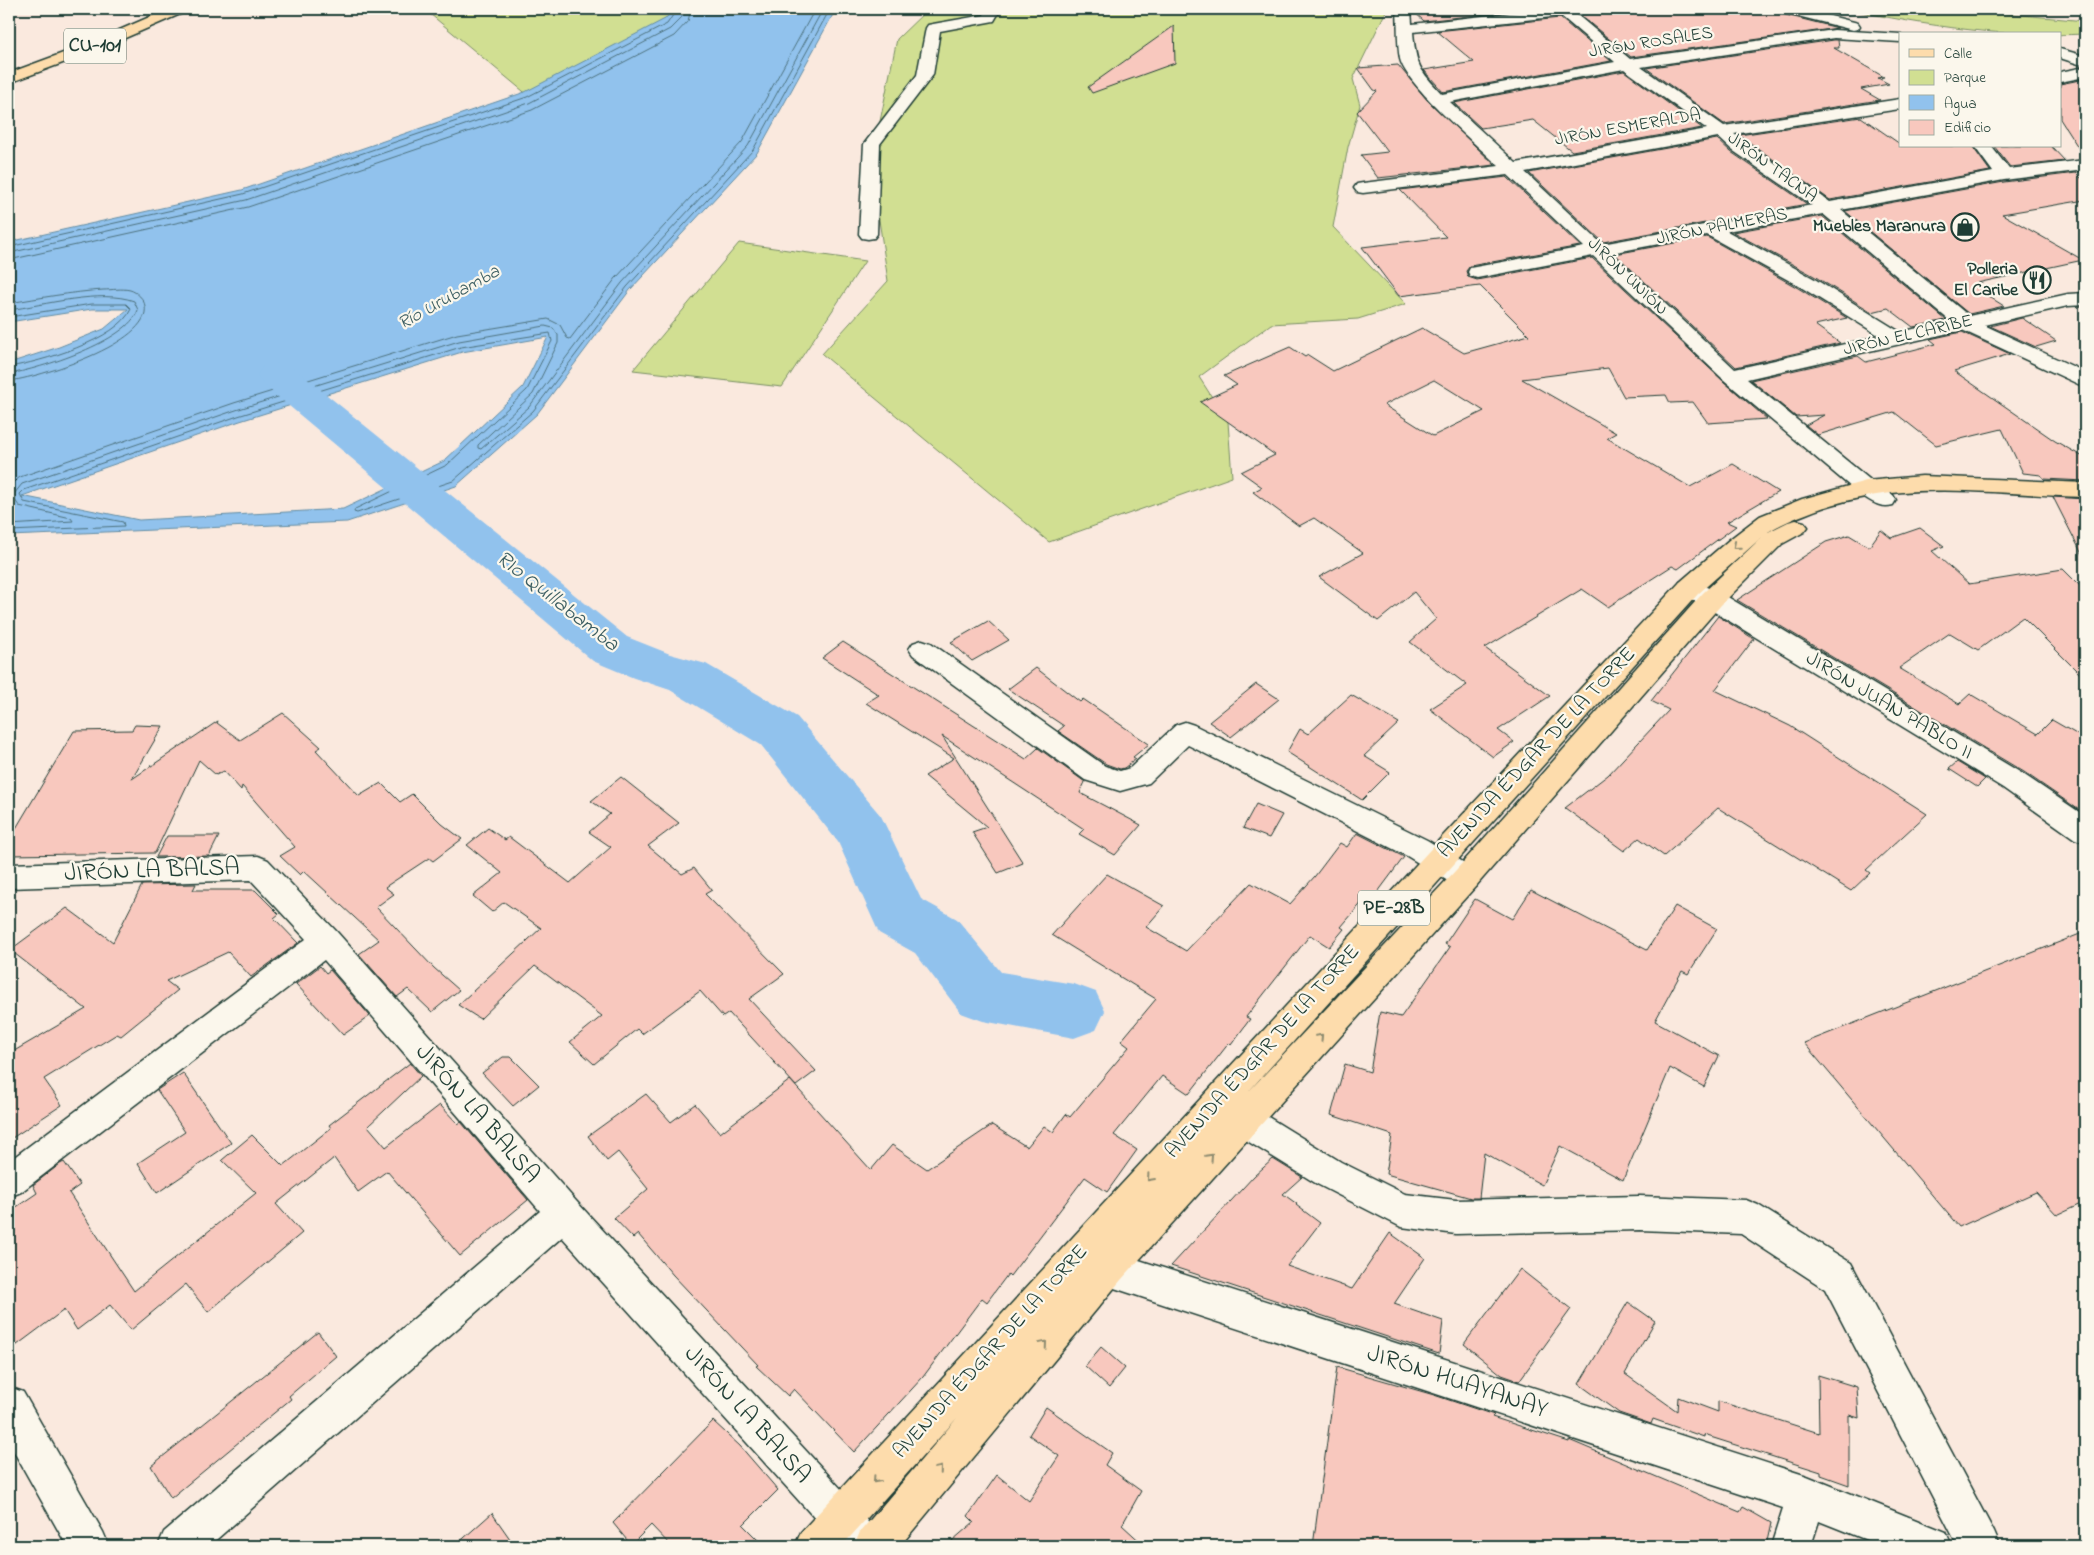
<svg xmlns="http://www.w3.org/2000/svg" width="2094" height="1555" font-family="'Indie Flower',sans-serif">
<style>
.green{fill:#d1df92;stroke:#788e63}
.water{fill:#91c2ed;stroke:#638da3;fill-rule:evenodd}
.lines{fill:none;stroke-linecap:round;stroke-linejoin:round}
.shore{stroke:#4d727e;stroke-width:1}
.river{fill:#91c2ed;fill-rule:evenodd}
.building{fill:#f8c8be;stroke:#1f3d34;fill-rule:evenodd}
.minor-casing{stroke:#1f3d34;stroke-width:3}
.major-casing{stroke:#1f3d34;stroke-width:3}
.highway-casing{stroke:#1f3d34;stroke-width:3}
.minor{fill:#fbf7ec;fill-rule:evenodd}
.major{fill:#fddcac;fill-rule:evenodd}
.highway{fill:#fddcac;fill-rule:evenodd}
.oneway{stroke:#8e8c70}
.labels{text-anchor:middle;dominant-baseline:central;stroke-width:4.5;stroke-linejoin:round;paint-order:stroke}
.far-street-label{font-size:18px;fill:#1f3d34;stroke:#fbf7ec}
.far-poi-label{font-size:18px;font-weight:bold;fill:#1f3d34;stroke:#fbf7ec;text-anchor:end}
.far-water-label{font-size:19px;font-style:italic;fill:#3c5e62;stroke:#fbf7ec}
.shield{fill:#fbf7ec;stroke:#61756b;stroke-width:1}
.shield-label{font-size:20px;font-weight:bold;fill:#1f3d34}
.street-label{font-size:21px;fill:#1f3d34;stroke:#fbf7ec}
.water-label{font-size:22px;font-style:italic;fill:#3c5e62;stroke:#fbf7ec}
.near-street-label{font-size:25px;fill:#1f3d34;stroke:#fbf7ec}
</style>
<rect width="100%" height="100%" fill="#fae9de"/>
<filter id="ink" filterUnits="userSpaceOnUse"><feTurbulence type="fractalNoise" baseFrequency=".02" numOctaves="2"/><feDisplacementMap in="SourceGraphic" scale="10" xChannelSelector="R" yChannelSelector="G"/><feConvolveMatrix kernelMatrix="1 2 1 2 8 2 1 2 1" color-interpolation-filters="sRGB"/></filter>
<g filter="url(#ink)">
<g class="green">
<path d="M424,9H674L570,130Z"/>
<path d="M928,9H1207L1209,12L1214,9H1387L1353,79L1360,105L1348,147L1333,227L1406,304L1358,319L1271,324L1199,377L1228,422L1232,477L1049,542L822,354L888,281L871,165L897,39Z"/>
<path d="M1847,9H1958L2085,21V34C2006,38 1926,26 1847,9Z"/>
<path d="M739,243L865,261L782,387L633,370Z"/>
</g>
<path class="water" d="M674,9H836L757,153L630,290L537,414L456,486L347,522L9,536V363L59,347L104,329L128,309H92L9,322V242L242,190L525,92L665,19ZM548,337L523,387L444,461L343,509L139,520L22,496L240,421L462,352Z"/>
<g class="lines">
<g class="shore">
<path d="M9,247L243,194L527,97L667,24L677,9"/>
<path d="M9,253L246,200L529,103L670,29L682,17L683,9"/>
<path d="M9,260L248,207L532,110L674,36L688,21L691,9"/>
<path d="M9,303C40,298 72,292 103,290C112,290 122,288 130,290C137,292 144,299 145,306C152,343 37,378 9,381"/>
<path d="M9,310C43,305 102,289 134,301L138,310C128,341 40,369 9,374"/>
<path d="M9,317L92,304H126L131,309C118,340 40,362 9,367"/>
<path d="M9,486L20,477L234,403L457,334L548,319L560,325L567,338L570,339L616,278L742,142L815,9"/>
<path d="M9,525L73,521L71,518L19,506L15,500L14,494L22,484L236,410L459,341L545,326L553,328L558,335V343L533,394L478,445V448L481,449L529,407L622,283L748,146L823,9"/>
<path d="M9,531L124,526L123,522L24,502L20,494L24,490L238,416L461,347L550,333L552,341L527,390L447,465L355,509L354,512L357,513L453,481L533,411L627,287L753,150L830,9"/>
</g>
<path class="river" d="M277,363L291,366L627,637L670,654L706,664L797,717L881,816L921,899L957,919L1001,972L1074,984L1096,992L1105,1011L1096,1030L1074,1038L983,1021L961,1013L915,953L879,933L838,842L761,745L670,690L634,678L593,661L263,384L257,375L263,366Z"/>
</g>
<g class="building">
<path d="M1413,9H1531L1424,21L1413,11Z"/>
<path d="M1591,9H1778L1782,14L1838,28L1631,57L1580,15L1587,14Z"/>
<path d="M1560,18L1611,61L1443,92L1424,70L1474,62L1437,31Z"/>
<path d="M1174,26L1175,63L1092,93L1088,87Z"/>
<path d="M1834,40H1838L1839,48H1834L1884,77L1878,78L1889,84L1861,89L1880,100L1724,124L1646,68Z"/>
<path d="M1398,65L1427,100L1495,165L1378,178L1361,155L1388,152L1357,112L1377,91L1374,90L1358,68Z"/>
<path d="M1624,71L1702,128L1572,151L1533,120L1481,128L1454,103Z"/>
<path d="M2085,79V158L2060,119V84Z"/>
<path d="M1861,117L1900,144V146H1972L1990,171L1830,200L1739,135Z"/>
<path d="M1717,139L1731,152L1807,204L1603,242L1529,173Z"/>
<path d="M1994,146H2051L2065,161L2010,167Z"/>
<path d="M2076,173L2085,182V200L2002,214L2083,260L1977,283L1987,289L1980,291L2004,306L1969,314L1845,211L2004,182Z"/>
<path d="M1507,177L1580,246L1470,266L1466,271L1468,277L1477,280L1592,258L1723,381L1767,419L1708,423L1693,402L1670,403L1666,395L1624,397L1608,368L1522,379L1616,433L1607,438L1690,487L1733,464L1778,492L1727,522L1736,526L1678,569L1672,566L1608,607L1582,589L1485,648L1550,696L1498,730L1514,742L1493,757L1430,709L1467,685L1410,642L1436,619L1414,592L1378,621L1319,577L1363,553L1314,518L1299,526L1253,492L1262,487L1241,472L1275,455L1200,402L1237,385L1224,376L1290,347L1305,357L1308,355L1333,371L1422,328L1464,353L1529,335L1480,286L1399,296L1362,247L1446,237L1400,190ZM1434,380L1484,411L1433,436L1384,405Z"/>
<path d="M1822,216L1946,320L1913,327L1888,308L1872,312L1814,276L1733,232Z"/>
<path d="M1707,237L1798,288L1847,318L1815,325L1840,343L1736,367L1615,254Z"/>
<path d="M2022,318L2056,341L2036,347L1990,326Z"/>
<path d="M1962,332L2010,354L1954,371L2055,441L2085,458V481L2044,479L2041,475L2023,473L2002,429L1936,445L1894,412L1818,435L1806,425L1824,415L1796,417L1751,380L1858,356L1866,362L1936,344L1930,339Z"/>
<path d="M2053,497L2085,499V560Z"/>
<path d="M1920,528L1944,546L1932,551L1969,584L2063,569L2085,591V679L2023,617L1978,650L1950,633L1899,668L1959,704L1970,694L2038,734L2052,720L2085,739V814L2024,772L1737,600L1826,542L1849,535L1869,547L1881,530L1891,538Z"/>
<path d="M1718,616L1754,639L1715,690L1790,726L1927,814L1866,870L1870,873L1851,891L1718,808L1664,856L1639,838L1624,851L1565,808L1608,775L1669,710L1651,701Z"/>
<path d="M988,621L1009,640L972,661L951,642Z"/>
<path d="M843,642L1026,759L1038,748L1085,782L1080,793L1141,825L1115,855L1079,834L1084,829L942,736L1023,863L998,873L972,832L987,827L925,776L954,758L866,703L879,695L822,658Z"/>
<path d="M1036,668L1080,702L1083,699L1149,744L1133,757L1136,759L1124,768L1120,769L1106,764L1058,731L1064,726L1008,689Z"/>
<path d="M1256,684L1279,699L1231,737L1209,722Z"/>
<path d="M1351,695L1399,723L1364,756L1390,772L1362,800L1287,752L1300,729L1308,734Z"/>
<path d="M283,713L321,747L316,750L359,796L381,783L400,802L412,794L442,824L462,839L433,861L429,858L385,887L394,894L376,907L434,968L459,990L432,1012L408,989L397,997L359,954L379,940L304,871L300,875L280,856L295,847L242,786L241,790L224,771L216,775L199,760L155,853L9,855V840L74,731L132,730L135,725L163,726L132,779L218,721L217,723L240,740Z"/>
<path d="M1957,762L1985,779L1977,787L1949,769Z"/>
<path d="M621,777L679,823L648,846L682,874L694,868L712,890L705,894L784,974L749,999L816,1071L796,1086L729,1013L723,1017L700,991L642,1034L637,1029L594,1064L570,1042L602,1016L535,966L480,1019L458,1005L541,928L504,902L492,912L473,896L502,873L467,845L488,828L505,840L509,837L570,883L611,847L589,832L610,814L591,801Z"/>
<path d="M1256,804L1282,815L1269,838L1243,828Z"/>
<path d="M1357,833L1404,857L1375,896L1370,893L1341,927L1344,929L1329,947L1310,935L1246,1017L1250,1019L1231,1045L1229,1043L1189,1094L1162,1076L1114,1135L1137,1150L1107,1192L1085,1177L1010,1276L1008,1274L987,1302L982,1298L923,1377L854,1452L794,1389L788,1396L756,1366L758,1365L673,1275L638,1234L633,1238L614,1218L648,1189L618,1152L607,1161L588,1136L646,1094L671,1122L695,1104L720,1133L790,1080L871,1170L892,1145L927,1169L992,1125L1027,1147L1044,1126L1053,1132L1066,1114L1070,1117L1129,1047L1121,1041L1156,999L1052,935L1107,874L1164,906L1146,927L1186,951L1251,883L1290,904L1315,876L1340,843L1347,847Z"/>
<path d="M167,836H219L209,856L156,857Z"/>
<path d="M196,884L193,890H255L279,914L274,918L298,943L251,977L228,952L166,981L178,990L121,1036L117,1034L44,1079L62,1105L9,1140V1054L86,1009L10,950L67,908L113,942L142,885Z"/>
<path d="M1531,890L1647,950L1675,906L1717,929L1688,974L1682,971L1655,1021L1719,1056L1704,1087L1670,1068L1623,1180L1560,1146L1542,1185L1484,1153L1479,1198H1471L1386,1174L1392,1135L1331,1115L1345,1064L1370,1072L1380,1012L1401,1017L1450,947L1445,944L1475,899L1512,919Z"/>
<path d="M2085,932V1202L2057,1215L2036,1192L1959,1227L1804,1043Z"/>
<path d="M320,966L326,973L330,970L370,1016L343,1035L296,984Z"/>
<path d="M503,1057H511L539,1085L513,1106L482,1073Z"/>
<path d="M410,1063L421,1076L368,1126L386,1147L440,1105L458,1124L461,1122L528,1200L460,1256L387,1171L358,1192L334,1158L276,1204L302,1233L208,1312L186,1284L131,1330L110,1305L77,1330L64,1310L9,1351V1212L37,1193L33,1185L60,1164L64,1162L80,1185L69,1193L134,1291L256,1193L222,1160L252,1135L283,1166L331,1128L329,1125Z"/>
<path d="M183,1073L231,1143L157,1193L138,1163L185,1132L157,1090Z"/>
<path d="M1273,1159L1302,1177L1283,1194L1297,1204L1296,1205L1320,1223L1287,1266L1352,1289L1390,1233L1425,1258L1394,1304L1443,1321L1439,1354L1171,1266L1254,1176Z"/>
<path d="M1520,1269L1571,1309L1519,1381L1502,1375L1464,1344Z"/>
<path d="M1628,1302L1655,1321L1625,1374L1677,1411L1678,1397L1718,1412V1401L1819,1433L1818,1375L1857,1387L1859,1418L1849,1415V1485L1821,1475V1472L1704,1435V1437L1653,1419L1651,1424L1619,1413L1579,1384Z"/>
<path d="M318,1332L336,1356L289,1396L291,1399L171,1498L151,1466Z"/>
<path d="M1101,1347L1125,1368L1109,1388L1085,1366Z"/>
<path d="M1337,1367L1434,1395L1494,1415L1492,1417L1569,1442V1440L1740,1512L1743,1507L1771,1523L1766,1546H1313Z"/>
<path d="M1046,1407L1112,1453L1105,1465L1141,1491L1122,1525L1145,1546H946L974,1522L968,1516L997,1475L1029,1501L1059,1456L1029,1435Z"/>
<path d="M713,1421L740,1446L778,1490L743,1525L764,1546H671L651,1525L631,1545L613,1523Z"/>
<path d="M492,1513L515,1546H455Z"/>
</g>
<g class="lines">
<g class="minor-casing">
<g id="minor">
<path d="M987,9H1001L994,21L940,31L933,75L880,144L877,234L874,238L868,239L862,238L859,234L864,144L917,75L926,28L928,25L933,24L984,15Z"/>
<path d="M1397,9H1411L1412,24L1546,9H1589L1587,12L1576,14L1630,59L1834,30L1901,34L1900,42L1834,38L1641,67L1724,126L1900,99V109L1734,134L1830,202L1993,172L1974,146H1991L2009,169L2085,160V170L2004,180L1841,210L1969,316L2068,294L2085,293V305L2068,306L1984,325L2085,372V386L2078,384L1962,330L1747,379L1874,483L1893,495L1896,500L1893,505C1879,509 1870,500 1858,493L1724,380L1593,256L1477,278L1470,276L1468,272L1470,268L1584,247L1508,175L1363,193L1357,192L1354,188L1357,184L1363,183L1499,166C1477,145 1406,85 1400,59C1397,43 1398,25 1397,9ZM1561,16L1615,62L1442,94C1419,69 1416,66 1413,32ZM1624,69L1707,129L1516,163L1450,102ZM1718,137L1732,150L1812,205L1602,244L1525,172ZM1823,214L1950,321L1900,332L1813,278L1727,231ZM1707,235L1799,286L1880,336L1735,369L1611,253Z"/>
<path d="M1780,9H1803L1858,23L1860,26L1858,29L1853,30L1782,12Z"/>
<path d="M2060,49L2085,56V66L2060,58Z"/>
<path d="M2085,67V77L2060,82V72Z"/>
<path d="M1689,580L1721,593L2023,774L2085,816V842L2075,839L2003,788L1703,605L1680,594L1677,588L1680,582Z"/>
<path d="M922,640L931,643L1105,766L1120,771L1130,768L1176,725L1185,722L1194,725L1427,840L1476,870L1481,878L1476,886L1466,890L1456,886L1407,856L1188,745L1149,783L1120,791L1085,780L913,655L909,649L913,643Z"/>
<path d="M258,856L268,860L337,932L576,1201L855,1504L875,1532L881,1546H837L827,1532L562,1237L209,1546H158L164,1532L540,1211L324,960L21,1192L9,1197V1161L306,939L251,880L9,888V864Z"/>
<path d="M1243,1105L1255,1109L1341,1162L1405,1194L1456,1200L1640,1196L1746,1200L1758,1205L1851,1263L1994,1532L2000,1546H1958L1825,1289L1741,1234L1640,1230L1456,1234L1401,1227L1317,1184L1231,1131L1226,1120L1231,1109Z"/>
<path d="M1108,1250L1807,1476L1946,1532L1952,1546H1882L1819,1521L1811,1546H1771L1783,1508L1108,1286L1095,1280L1090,1268L1095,1256Z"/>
<path d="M9,1387L23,1392L103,1532L109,1546H67L9,1443Z"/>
</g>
</g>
<g class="major-casing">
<path id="major" d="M168,9H187L185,12L95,51L9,83V73L85,45Z"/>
</g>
<g class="highway-casing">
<path id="highway" d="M1922,476L2085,483V497C1990,494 1897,477 1806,514C1793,519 1780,524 1768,532L1788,522L1796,520L1804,522L1808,527L1804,532L1782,544L1721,605L1476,886L1121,1280L900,1546H854L860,1532L957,1418L842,1546H795L801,1532L1428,852L1680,582L1730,539L1760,516L1802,499L1866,481ZM1762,537L1703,593L1456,870L1248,1092L1698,594Z"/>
</g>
<use href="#minor" class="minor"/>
<use href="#major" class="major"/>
<use href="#highway" class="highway"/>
</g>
<defs><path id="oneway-chevron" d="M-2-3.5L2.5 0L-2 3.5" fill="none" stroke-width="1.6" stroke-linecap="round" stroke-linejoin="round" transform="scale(1.25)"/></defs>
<g class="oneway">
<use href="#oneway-chevron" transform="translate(1736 546) rotate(140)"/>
<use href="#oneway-chevron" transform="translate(1320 1037) rotate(-47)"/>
<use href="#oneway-chevron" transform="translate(1210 1157) rotate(-47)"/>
<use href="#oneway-chevron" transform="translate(1150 1178) rotate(132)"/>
<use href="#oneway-chevron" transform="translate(1044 1344) rotate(-50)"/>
<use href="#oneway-chevron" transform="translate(939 1469) rotate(-50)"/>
<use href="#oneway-chevron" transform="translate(876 1480) rotate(132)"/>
</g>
</g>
<defs>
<g id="shop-ring" transform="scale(1.4375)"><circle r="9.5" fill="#fbf7ec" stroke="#1f3d34" stroke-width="1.5"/><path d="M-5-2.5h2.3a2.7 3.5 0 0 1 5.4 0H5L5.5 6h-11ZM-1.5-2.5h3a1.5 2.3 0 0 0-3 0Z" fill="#1f3d34"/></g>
<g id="restaurant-ring" transform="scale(1.4375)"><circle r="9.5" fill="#fbf7ec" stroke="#1f3d34" stroke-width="1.5"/><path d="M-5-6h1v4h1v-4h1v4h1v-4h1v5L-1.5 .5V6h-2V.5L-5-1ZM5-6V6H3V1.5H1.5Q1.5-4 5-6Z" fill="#1f3d34"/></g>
</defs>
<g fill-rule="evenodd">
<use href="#shop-ring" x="1965" y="227"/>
<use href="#restaurant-ring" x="2037" y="280"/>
</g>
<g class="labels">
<g class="far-street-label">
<text transform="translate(1651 43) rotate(-9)">JIRÓN ROSALES</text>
<text transform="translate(1628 128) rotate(-10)">JIRÓN ESMERALDA</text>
<text transform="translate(1772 168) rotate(36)">JIRÓN TACNA</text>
<text transform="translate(1722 227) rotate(-11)">JIRÓN PALMERAS</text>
<text transform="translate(1627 277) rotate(44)">JIRÓN UNIÓN</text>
<text transform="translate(1908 336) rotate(-13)">JIRÓN EL CARIBE</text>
</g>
<g class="far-poi-label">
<text x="1946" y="227">Muebles Maranura</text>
<text x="2018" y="270">Polleria<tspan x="2018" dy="21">El Caribe</tspan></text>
</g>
<g class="far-water-label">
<text transform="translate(449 298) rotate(-29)">Río Urubamba</text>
</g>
<g class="shield">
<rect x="64" y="28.5" width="62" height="35" rx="4"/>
<rect x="1358" y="890.5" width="72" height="35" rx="4"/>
</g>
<g class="shield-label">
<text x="95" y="46">CU-101</text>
<text x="1394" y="908">PE-28B</text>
</g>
<g class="street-label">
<text transform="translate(1889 706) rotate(31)">JIRÓN JUAN PABLO II</text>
<text transform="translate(1537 753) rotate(-47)">AVENIDA ÉDGAR DE LA TORRE</text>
<text transform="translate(1263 1052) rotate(-48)">AVENIDA ÉDGAR DE LA TORRE</text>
<text transform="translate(991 1352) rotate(-48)">AVENIDA ÉDGAR DE LA TORRE</text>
</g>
<g class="water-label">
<text transform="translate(557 602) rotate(38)">RIo Quillabamba</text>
</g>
<g class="near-street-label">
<text transform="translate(152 871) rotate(-2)">JIRÓN LA BALSA</text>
<text transform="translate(477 1114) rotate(49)">JIRÓN LA BALSA</text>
<text transform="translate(1457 1382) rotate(18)">JIRÓN HUAYANAY</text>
<text transform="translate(747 1415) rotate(48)">JIRÓN LA BALSA</text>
</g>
</g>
<rect width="2094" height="1555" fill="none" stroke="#fbf7ec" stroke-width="30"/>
<rect x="15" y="15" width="2064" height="1525" fill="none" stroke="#1f3d34" stroke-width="2" filter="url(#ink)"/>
<rect x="1899" y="32" width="162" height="115" fill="#fbf7ec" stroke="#a3ada2"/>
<rect x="1909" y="49" width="25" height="8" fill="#fddcac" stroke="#a3ada2"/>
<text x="1944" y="58" font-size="15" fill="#1f3d34">Calle</text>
<rect x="1909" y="70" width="25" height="15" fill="#d1df92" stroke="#a3ada2"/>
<text x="1944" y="82" font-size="15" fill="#1f3d34">Parque</text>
<rect x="1909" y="95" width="25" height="15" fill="#91c2ed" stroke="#a3ada2"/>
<text x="1944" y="108" font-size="15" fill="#1f3d34">Agua</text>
<rect x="1909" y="120" width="25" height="15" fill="#f8c8be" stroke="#a3ada2"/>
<text x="1944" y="132" font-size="15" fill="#1f3d34">Edificio</text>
</svg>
